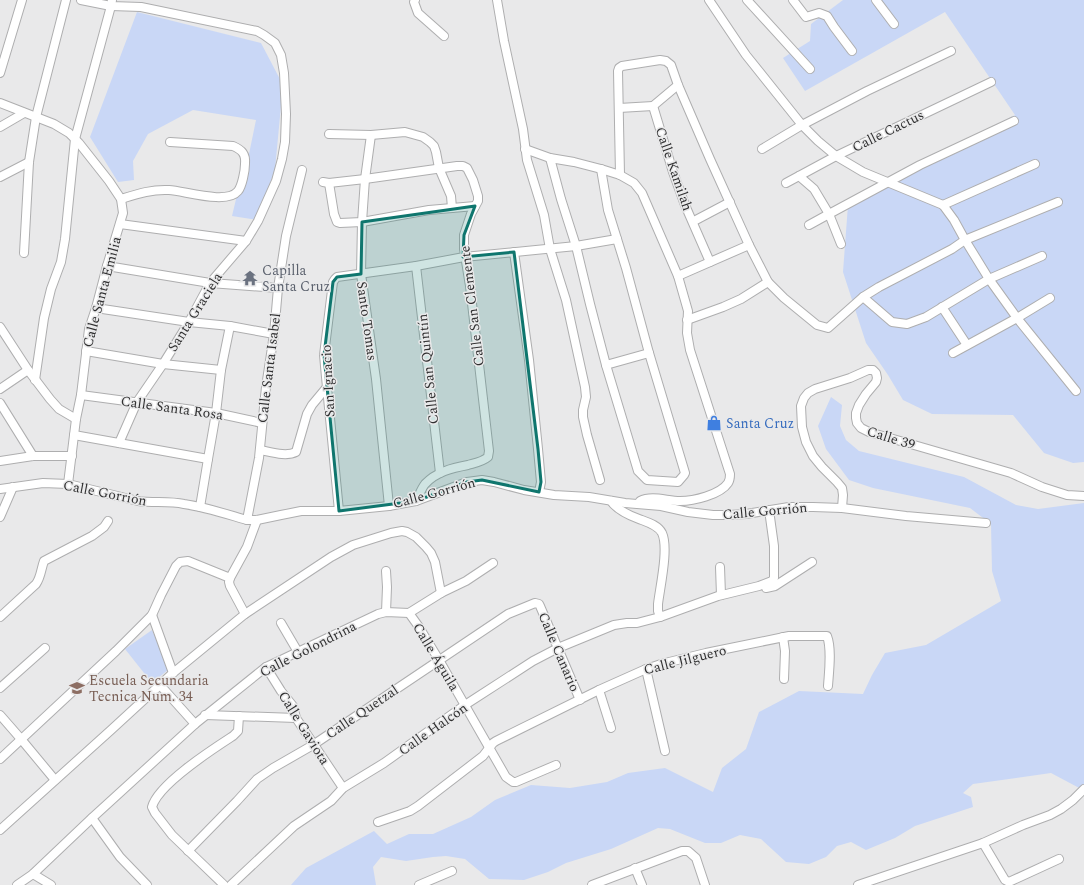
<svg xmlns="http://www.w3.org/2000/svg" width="1084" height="885" font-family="Spectral,serif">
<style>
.green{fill:#c9d7f6}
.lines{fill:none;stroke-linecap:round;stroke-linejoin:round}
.minor-casing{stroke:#aeaeaf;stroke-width:10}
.minor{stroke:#fff;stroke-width:8}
.marked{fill:#0f766e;fill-opacity:0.2;stroke:#0f766e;stroke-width:3;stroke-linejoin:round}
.labels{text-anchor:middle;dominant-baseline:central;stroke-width:3;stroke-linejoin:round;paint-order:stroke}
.street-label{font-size:14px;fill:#303031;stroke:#e9e9ea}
.worship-label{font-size:14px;fill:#5b616d;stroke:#e9e9ea;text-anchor:start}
.shop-label{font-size:14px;fill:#366cbe;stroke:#e9e9ea;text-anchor:start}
.education-label{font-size:14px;fill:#785e54;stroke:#e9e9ea;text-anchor:start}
</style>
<rect width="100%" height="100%" fill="#e9e9ea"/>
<g class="green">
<path d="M843,0H1084V462L1073,463L1044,453L1013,415L932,414L903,400L888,375L866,343L843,272L848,205L868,192L1015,115L945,12L805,91L783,58L810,41L811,24Z"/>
<path d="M137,12L261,43L283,85L275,169L257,220L232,216L237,195L242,188L256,120L193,110L148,134L133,161L134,180L118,182L90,137Z"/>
<path d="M831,397L842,405L840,426L846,440L859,451L964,477L1016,505L1038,509L1084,503V789L1083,790L1051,773L973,784L963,793L971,797L973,807L915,826L895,838L866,850L851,842L837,846L826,857L809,864L786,862L761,839L740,835L721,843H705L670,829L658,828L611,849L566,863L548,872L524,880L489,879L465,859L446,856L433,857L406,861L381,857L373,867L376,885H291L306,868L374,831L387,844L409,834H433L471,817L495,800L531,785L570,788L607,782L628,773L665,768L713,792L722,768L746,749L759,712L799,691L863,694L872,675L885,653L926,645L1001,601L992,571L991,524L970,508L873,488L849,480L826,449L818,426Z"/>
<path d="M152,630L169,669L152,683L125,649Z"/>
</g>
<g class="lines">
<g class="minor-casing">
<g id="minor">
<path d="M81,0L111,6L141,7L257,31L264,35L275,43L281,55L284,73L286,114L285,142L282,159L276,181L258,221L246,241L210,283L189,322L163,364L137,402L119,443"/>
<path d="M415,0L414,2L418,13L444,36"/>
<path d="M497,0L504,41L523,129L527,160L544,215L550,249L566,300L585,387L586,397L583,410V417L587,435L600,480"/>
<path d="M709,0L746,55L802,125L818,141L836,156L863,172L943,205L954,220L965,240L989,279L1017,318L1076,391"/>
<path d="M747,0L810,69"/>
<path d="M793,0L806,17L819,13L827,16L834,27L852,51"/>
<path d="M876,0L894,24"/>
<path d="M0,73L22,0"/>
<path d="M0,103L54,124L69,133L79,143L109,181L121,199L123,213L107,266L96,308L89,329L81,395L76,419L68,484"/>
<path d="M653,106L673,172L685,205L710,262"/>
<path d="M653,106L678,85"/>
<path d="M619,108L653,106"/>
<path d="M0,127L24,113"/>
<path d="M329,134L371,135L405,132L423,137L430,142L434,146L436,152L439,168L451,196L452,208"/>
<path d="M371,135L365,179L362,222L361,274L376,379L389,506"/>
<path d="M525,149L550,158L574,162L601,169L620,175L634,183L642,193L678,276L688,311L687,333L690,350L730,474C730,477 730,480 728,483C720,495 693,501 680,501C667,501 652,495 640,501"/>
<path d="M762,149L802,125L867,91L951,51"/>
<path d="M550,158L561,199L576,246L590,304L606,365L638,471L647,480L678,482L684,475L685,473L649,353L626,268L608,210L601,169"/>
<path d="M620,175L618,71L619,68L622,66L660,60L666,61L671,65L678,85L710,159L749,245L768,282L784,298L817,325L828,328L863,297L879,287L952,249L965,240L1058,202"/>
<path d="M799,176L814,189L829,214L809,225"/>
<path d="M0,177L29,162"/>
<path d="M323,182L329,183L365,179L457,166H463L467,168L473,180L478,196V201L471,214L464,235V249L470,286L489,451L488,457C482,462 475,463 468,465C452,468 436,472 425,484C421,489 419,496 416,501"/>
<path d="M329,183L334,214L337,222L340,223L362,222L429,210L475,206"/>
<path d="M786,183L836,156L991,82"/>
<path d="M121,199C137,194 152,189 169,190C185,191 227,205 238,191C242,186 245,171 245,164C246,154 242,150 233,146L170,142"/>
<path d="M943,205L1035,164"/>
<path d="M694,221L730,202"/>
<path d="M120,224L246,241"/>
<path d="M841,244L829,214L920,165L1014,121"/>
<path d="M514,252L529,360L538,449L541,482L539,492"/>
<path d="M24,253L29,162L36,117L66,0"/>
<path d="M107,266L210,283L278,288"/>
<path d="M416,266L440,473"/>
<path d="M678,276L749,245"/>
<path d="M863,297L892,322L907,324L926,317L989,279L1042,256"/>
<path d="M942,307L967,345"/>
<path d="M96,308L189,322L230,326L274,334"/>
<path d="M687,320L723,307L741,299L768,282"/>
<path d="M0,327L28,370L50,399L59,409L76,419"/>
<path d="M86,351L163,364L221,370"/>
<path d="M953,353L1017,318L1050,298"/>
<path d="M606,365L649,353"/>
<path d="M35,380L44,318L51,289L61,262L65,239L75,139L111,6L112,0"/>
<path d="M0,389L28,370"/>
<path d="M81,395L216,413L262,423"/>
<path d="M0,403L33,456"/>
<path d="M74,435L208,459"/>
<path d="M260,450C271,452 286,457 296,452L307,414L312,405L327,387"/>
<path d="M0,461L33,456H72"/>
<path d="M0,489L43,483L68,484L138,501C153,503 169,501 184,504C205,507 226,514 247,520H257L281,515L301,511H339L389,506L416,501L467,482L482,480L494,482L524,490L554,495L589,497L625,503L661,506L688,512L713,515H728L746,514L789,507H813L842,508L906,516L986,523"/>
<path d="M611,501C617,510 628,515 639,519C647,522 658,525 662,533C669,548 660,587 658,604V611L660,617"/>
<path d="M200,507L208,459L216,413L221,370L230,326"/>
<path d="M842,508L843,495L842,488L837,482L822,467L813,456L806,442L802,427L801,406L804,398L808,393L815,389L850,378L868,370H873L876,373L877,378L876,382L866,394L859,405L856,413V418L857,423L861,428L869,432L1011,473L1042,487L1067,495L1084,496"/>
<path d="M339,511L326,377L324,355L333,282L335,279L337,277L416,266L464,257L576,246L617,239"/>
<path d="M0,517L13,487"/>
<path d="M247,520L259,458L266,387L274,334L278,288L286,236L302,170"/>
<path d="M720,567L721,595"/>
<path d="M766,588L775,586L812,562"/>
<path d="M386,612L387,587L386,571"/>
<path d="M409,613L419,627L439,660L506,777L513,782H516L556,765"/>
<path d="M245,614L230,586L229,582L230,578L247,547L257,520"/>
<path d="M152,615L173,673"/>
<path d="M0,617L36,584C41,577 41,569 44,561L92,536L104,527L108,521"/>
<path d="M281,623L298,652"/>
<path d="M783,637L785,651L784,679"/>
<path d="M266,667L281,691L293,706L296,718L343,788"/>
<path d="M646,669L665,751"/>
<path d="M160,685L195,724"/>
<path d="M0,688L45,648"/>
<path d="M599,690L611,728"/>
<path d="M0,715L21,739L55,780"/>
<path d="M205,715L296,718"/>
<path d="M0,759L116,651L152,615L161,595L176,566L180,562L188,561L230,578"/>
<path d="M92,818L120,857L147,885"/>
<path d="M378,822L410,811L418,806L483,756L493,743L496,741L599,690L646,669L661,664L706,653L789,636H827C832,649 829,671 828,686"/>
<path d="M0,830L111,730L173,673L245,614L331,557L353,545L391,533L402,531L407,532L416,537L426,547L431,553L435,562L441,593"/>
<path d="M983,843L1005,880L1009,882L1059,859"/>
<path d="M188,851L237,801L257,779L273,768L313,745L508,614L535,603L539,604L540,606L580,700"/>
<path d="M635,868L642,885"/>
<path d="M33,874L51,885"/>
<path d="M17,885L33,874L92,818L195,724L266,667L378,614L386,612L409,613L441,593L466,581L493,563"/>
<path d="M224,885L172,835L155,813L152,807C158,784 213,749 233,736L238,731L239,716"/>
<path d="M231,885L294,826L331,801L343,788L384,763L465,705L533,661L558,648L614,625L627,623H637L660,617L718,596L759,586L772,581L774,578V546L769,510"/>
<path d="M419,885L452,871"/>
<path d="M592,885L682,851H688L696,858L705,885"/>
<path d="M858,885L983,843L1023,825L1050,815L1061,809L1073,800L1084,789"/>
</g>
</g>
<use href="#minor" class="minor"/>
</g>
<path class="marked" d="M475,206L464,235L463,257L514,252L538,449L541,482L539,492L482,480L467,482L416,501L339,511L324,355L333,282L337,277L361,274L362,222Z"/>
<defs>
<g id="temple-bare" transform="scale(1.2)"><path d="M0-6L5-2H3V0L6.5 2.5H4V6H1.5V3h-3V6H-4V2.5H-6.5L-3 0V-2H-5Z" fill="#6b7280" stroke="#e9e9ea" stroke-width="2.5" paint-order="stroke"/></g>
<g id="shop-bare" transform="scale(1.2)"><path d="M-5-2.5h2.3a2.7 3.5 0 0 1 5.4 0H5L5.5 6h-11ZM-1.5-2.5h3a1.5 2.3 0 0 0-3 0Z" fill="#3f7fe0" stroke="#e9e9ea" stroke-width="2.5" paint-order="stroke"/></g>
<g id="school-bare" transform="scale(1.2)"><path d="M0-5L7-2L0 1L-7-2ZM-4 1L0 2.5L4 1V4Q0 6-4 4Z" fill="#8d6e63" stroke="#e9e9ea" stroke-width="2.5" paint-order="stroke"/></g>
</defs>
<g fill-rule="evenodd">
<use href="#temple-bare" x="250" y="278"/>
<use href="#shop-bare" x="714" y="423"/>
<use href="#school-bare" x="77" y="688"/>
</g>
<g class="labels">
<g class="street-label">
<text transform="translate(888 131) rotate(-26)">Calle Cactus</text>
<text transform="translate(674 169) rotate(71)">Calle Kamilah</text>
<text transform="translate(102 292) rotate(-75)">Calle Santa Emilia</text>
<text transform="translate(472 306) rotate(-97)">Calle San Clemente</text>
<text transform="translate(195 312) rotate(-58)">Santa Graciela</text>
<text transform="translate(367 321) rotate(82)">Santo Tomas</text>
<text transform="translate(269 368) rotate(-83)">Calle Santa Isabel</text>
<text transform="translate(428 369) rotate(-96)">Calle San Quintín</text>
<text transform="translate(328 381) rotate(-93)">San Ignacio</text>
<text transform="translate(172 408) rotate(8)">Calle Santa Rosa</text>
<text transform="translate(891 438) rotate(17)">Calle 39</text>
<text transform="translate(105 493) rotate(11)">Calle Gorrión</text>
<text transform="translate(434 493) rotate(-15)">Calle Gorrión</text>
<text transform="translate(765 511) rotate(-5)">Calle Gorrión</text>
<text transform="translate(308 649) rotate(-27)">Calle Golondrina</text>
<text transform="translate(559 652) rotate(67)">Calle Canario</text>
<text transform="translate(436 657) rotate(59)">Calle Águila</text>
<text transform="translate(685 660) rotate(-14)">Calle Jilguero</text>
<text transform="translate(362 712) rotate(-34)">Calle Quetzal</text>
<text transform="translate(304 728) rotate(58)">Calle Gaviota</text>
<text transform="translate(433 729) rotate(-35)">Calle Halcón</text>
</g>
<g class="worship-label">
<text x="262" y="270">Capilla<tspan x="262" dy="16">Santa Cruz</tspan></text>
</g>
<g class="shop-label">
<text x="726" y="423">Santa Cruz</text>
</g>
<g class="education-label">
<text x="89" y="680">Escuela Secundaria<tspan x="89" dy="16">Tecnica Num. 34</tspan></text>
</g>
</g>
</svg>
